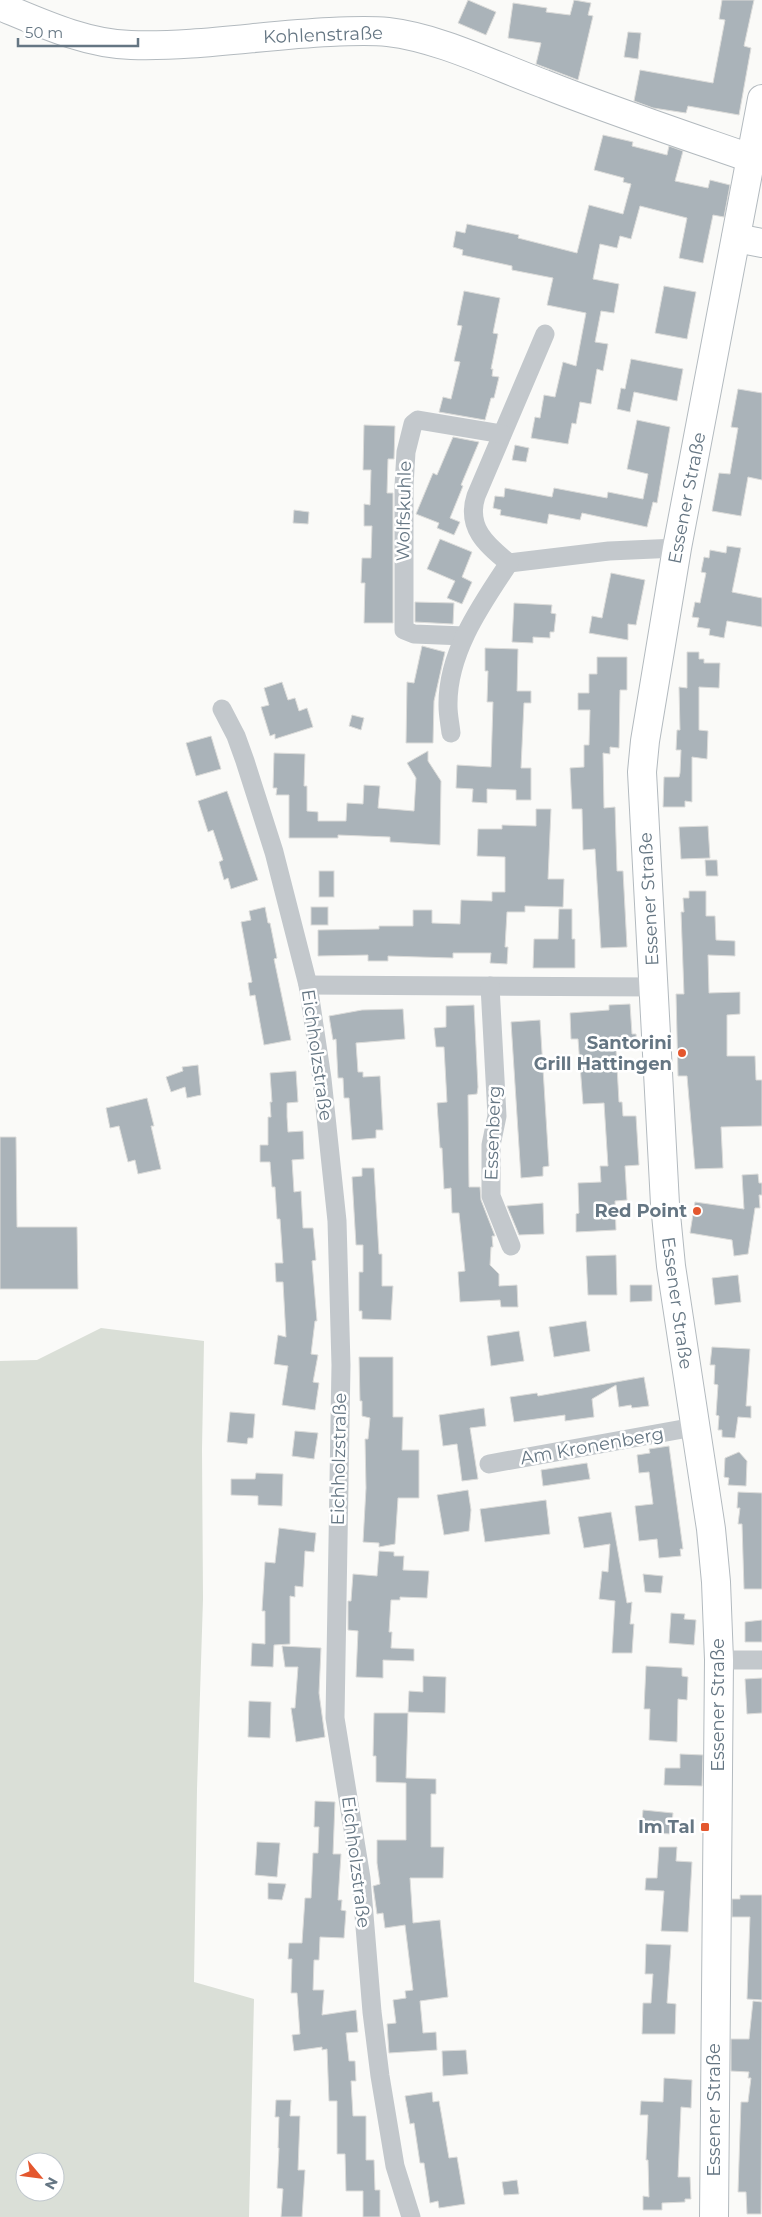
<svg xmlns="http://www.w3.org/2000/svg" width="762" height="2217" font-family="Montserrat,sans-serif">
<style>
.green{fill:#dadfd7;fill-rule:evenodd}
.building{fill:#aab3b9;stroke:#dcdcda}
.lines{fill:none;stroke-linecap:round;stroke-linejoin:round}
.secondary-casing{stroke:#b3babf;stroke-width:30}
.street{stroke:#c3c8cc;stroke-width:19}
.secondary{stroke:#fff;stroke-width:28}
.poi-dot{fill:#e4572e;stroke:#fff;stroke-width:2}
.labels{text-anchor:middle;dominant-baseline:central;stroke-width:5;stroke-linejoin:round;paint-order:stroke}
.street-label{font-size:18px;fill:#657683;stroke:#fff}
.poi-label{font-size:18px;font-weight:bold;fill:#657683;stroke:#fff;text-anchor:end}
</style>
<rect width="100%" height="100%" fill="#fafaf8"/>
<path class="green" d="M101,1328L204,1341L202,1449L203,1599L197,1789L194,1982L254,1999L249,2217H0V1361L37,1360ZM25,2162H55V2192H25Z"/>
<g class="building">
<path d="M468,0L496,12L486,35L458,23Z"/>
<path d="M574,0L591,3L588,15L593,16L578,80L536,64L541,43L508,38L513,3L547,8L546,12L570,15Z"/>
<path d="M722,0H754L744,46L751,48L739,115L688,106L686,113L653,108L634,101L640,70L713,83L725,20L719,19Z"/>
<path d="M628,32L641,33L638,59L624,57Z"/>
<path d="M603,135L633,142L632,146L667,155L669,146L683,151L675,181L708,188L710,180L730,185L724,217L713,215L703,263L679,258L687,218L640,206L631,239L620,236L617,248L600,244L593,279L619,284L614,313L601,311L595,342L608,344L603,371L597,369L591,404L580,402L576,424L572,423L568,444L531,438L535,417L540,418L544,395L555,397L563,362L576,366L586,313L547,305L553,278L512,270V266L462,255L463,250L453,247L456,231L465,233L467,224L519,235L518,238L577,253L589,205L623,214L631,184L623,182L624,178L594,170Z"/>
<path d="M664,286L696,292L687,339L655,333Z"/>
<path d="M464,291L500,298L493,333L498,334L491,369H493L492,376L499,377L494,398H491L485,420L439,412L443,397L451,399L460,362L454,361L462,326L457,325Z"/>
<path d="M631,359L683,369L677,401L634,392L630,412L617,409L621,388L625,389Z"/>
<path d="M738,389L762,393V480L748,477L741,516L712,511L719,473L730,474L738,428L731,427Z"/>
<path d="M637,420L670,427L657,503L653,502L647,527L582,513L580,520L549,514L547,524L500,515L501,510L493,508L495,496L504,497L505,488L552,497L554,488L607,498L608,492L643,499L648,474L627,469Z"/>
<path d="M364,425L395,426L394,459H388L387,493H393V623H364L365,583H361L362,558H371L372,526H364V504L370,505L371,470H363Z"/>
<path d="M453,437L479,442L461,485L463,486L450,518L460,522L454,535L437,528L439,523L416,514L433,473L437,475Z"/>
<path d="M515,445L529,448L526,462L512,460Z"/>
<path d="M294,510L309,512L308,524L293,523Z"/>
<path d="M440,539L472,552L462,577L472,582L462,604L447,598L455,581L427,569Z"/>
<path d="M727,546L741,548L732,592L762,598V627L727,621L724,638L709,635L710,629L697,627L699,618L692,617L695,602L700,603L706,573L701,572L704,557L709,558L710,550L726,553Z"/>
<path d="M611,573L645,580L636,625L628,624V640L589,633L592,616L602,618Z"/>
<path d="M415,602L454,603L453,624L415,622Z"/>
<path d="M514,603L552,605L551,613L556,614L554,632H550V638L533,637V643L512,642Z"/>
<path d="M422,646L445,652L434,701L433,743H406L407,682L414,683Z"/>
<path d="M485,648L518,649L517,691H531V703H524L521,768H531V800H516V790L487,789V803L472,802L473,789L456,788L457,765L491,767L493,702H487L488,671H485Z"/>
<path d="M687,652H699V659H704V663H720L719,688L699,687V730L708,731L707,759L692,757V802L685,801V807H663L664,777H679L680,773L681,750H676L677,730H680L679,687L687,688Z"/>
<path d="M597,657H627V690H620L619,748L610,747V754L603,753L604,808L615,807L617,871H623L627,947L601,948L595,849L583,850L582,809H572L570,768L584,767V745H589L590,710H578V693H589V674H597Z"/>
<path d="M282,682L288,700L295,698L299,711L307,708L313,727L275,739V734L270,736L261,707L269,705L264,688Z"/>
<path d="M352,715L364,718L361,730L349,726Z"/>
<path d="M211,736L221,769L196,776L186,743Z"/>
<path d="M428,751V761L441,781L440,845L390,842V837L338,835V838H289V795H276L277,788H273L274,753L305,754L304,786H307V811L318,812V821H346L347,803L363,804L364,785L380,786L378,808L414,811L416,778L407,763Z"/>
<path d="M227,791L258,880L231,889L228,878L224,880L219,862L223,860L213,830L208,832L198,801Z"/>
<path d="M536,809H551L548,879H564L563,907L525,906V912H507L505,947H508L507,964L490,963L491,953H453V958L388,956V961H368V955L318,956V930L379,929V926H413V910H432V923L460,924L461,900L492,901V892H505V857L477,856L478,829H502V825L536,826Z"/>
<path d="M708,826L710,858L681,859L679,827Z"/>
<path d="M705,860H717L718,876H706Z"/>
<rect x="319" y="871" width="15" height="26"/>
<path d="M689,891H706V916H715L716,940L735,941V956L708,955L709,993L740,992V1014L727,1015V1056H755L756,1080H762V1126L721,1127L723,1168L695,1169L687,1076H678L676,994H684L681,912H684L683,898H689Z"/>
<path d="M265,907L268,923H270L277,958L274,959L291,1040L264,1045L255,995L250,996L248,983L252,982L241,922L251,920L249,911Z"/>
<rect x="311" y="907" width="17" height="18"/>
<path d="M559,909H572V939H575V968H533L534,939H558Z"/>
<path d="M630,1004L632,1034H636L637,1048L616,1049L619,1102H622L623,1116H636L639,1165L625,1166L627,1200L615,1201L616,1230L576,1232V1214L579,1213L578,1183L601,1182L600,1166H608L604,1103L583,1104L578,1039H571L570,1013L609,1010V1005Z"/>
<path d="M474,1005L478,1087L477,1094L468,1095L469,1187H480L481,1200L495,1236H492L493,1247H491L490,1265L499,1274V1286L517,1285L518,1307H501L500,1300L460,1302L458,1272L465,1271L459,1213H452L451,1188L444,1189L442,1148H440L437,1103L447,1102L444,1047H436L434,1028L446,1027V1006Z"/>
<path d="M403,1009L405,1039L356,1043L358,1072H363V1077L380,1076L383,1130H376V1138L352,1140L349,1098H344L343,1078H338L336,1039L333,1040L329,1016L362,1010Z"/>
<path d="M540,1020L549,1166L543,1167V1176L521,1178L511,1022Z"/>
<path d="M198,1065L201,1095L187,1098L185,1087L171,1092L166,1077L183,1071L182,1067Z"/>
<path d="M296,1071L298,1102L287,1103V1117L288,1132L303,1131L304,1159L292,1160L294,1192L301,1191L303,1228H313L316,1260L312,1261L317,1321H315L311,1354L318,1355L313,1382L319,1383L315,1410L282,1405L288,1366L274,1364L278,1335L286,1337L283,1282H276L275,1263H283L280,1219H277L275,1187H272L270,1162H260V1145H268V1117H271L270,1102H272L270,1073Z"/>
<path d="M147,1098L154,1126H151L161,1169L138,1174L135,1160L128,1162L119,1126L110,1128L106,1108Z"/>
<path d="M0,1137H16L17,1227H77L78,1289H0Z"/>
<path d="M362,1168H374L379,1254H382V1286H393L391,1320L362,1319V1311H359V1272H363V1245H356L352,1177L362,1176Z"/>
<path d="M758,1174L759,1183H762V1195H759L760,1208H755L748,1254L734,1256L732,1240L690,1233L695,1202L744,1209L742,1175Z"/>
<path d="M543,1203L544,1234L519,1235L507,1206Z"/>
<path d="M616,1255L617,1295H588L586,1256Z"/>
<path d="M738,1275L741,1302L715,1305L712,1278Z"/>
<path d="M630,1285H652V1301L630,1302Z"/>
<path d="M586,1321L590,1351L554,1357L549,1327Z"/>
<path d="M519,1331L524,1361L491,1366L487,1336Z"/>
<path d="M712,1347L750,1349L746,1406H751V1418L738,1417L735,1438L722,1437V1430H718L719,1416L716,1415L718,1385L714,1384L715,1365H710Z"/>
<path d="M359,1357H393V1417H403L402,1450H419V1498H398L395,1544L379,1547V1543L363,1542L366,1488L365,1439H368L370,1418L362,1416V1401H360Z"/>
<path d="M644,1377L649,1406L632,1408L631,1405L619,1407L616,1385L592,1399L594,1417L565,1421V1415L514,1422L510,1397L537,1393L538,1396Z"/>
<path d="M484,1408L486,1426L470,1428L478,1479L462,1481L457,1444L443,1446L439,1415Z"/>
<path d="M230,1412L255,1414L253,1438H248L247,1444L227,1442Z"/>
<path d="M295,1431L318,1433L314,1459L292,1456Z"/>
<path d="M669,1446L683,1549H680L681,1556L659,1558L657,1539L639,1541L635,1506L653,1504L649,1472L639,1473L637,1455L650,1453L649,1449Z"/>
<path d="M739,1452L747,1461L746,1486L728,1485L729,1478L724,1477L725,1458Z"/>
<path d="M587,1463L590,1479L543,1486L541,1470Z"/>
<path d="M256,1473L283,1474L282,1506L258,1505V1496L231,1495V1479H255Z"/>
<path d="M468,1490L471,1510L469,1531L444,1535L437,1495Z"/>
<path d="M738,1492L762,1493V1589H744L742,1524H738L740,1508H737Z"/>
<path d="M546,1500L550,1534L485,1542L480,1509Z"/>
<path d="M611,1512L627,1603L632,1602L630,1624H634L632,1653H612L615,1601L599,1599L602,1571L608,1572L610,1544L584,1548L578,1517Z"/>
<path d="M279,1528L316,1533L314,1552L305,1551L303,1587L295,1586V1597L290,1596V1644L274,1645L273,1667L251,1666L252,1643L265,1644V1611H262L265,1562L275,1563Z"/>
<path d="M379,1551L394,1552V1556H404L403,1570L429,1571L427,1598L400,1597V1600H391L389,1632H392L391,1648L414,1649V1661L383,1660V1678L356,1677L358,1631L348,1630V1601H351L353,1574L377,1576Z"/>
<path d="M643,1574L663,1576L661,1593L645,1592Z"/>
<path d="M671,1613L685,1614L684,1619L696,1620L694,1645L669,1643Z"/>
<path d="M762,1620V1642H745V1622Z"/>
<path d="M282,1646L321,1648L319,1693L325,1737L296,1742L291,1708H295L298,1667H285Z"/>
<path d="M646,1666L682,1668V1676L688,1677L687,1700L678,1699L677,1742L649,1740L650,1709H644Z"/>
<path d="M423,1676L446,1677L445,1713L408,1712L409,1691L423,1692Z"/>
<path d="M762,1678V1713L747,1714L745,1679Z"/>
<path d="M249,1701L271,1702L270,1738L248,1737Z"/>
<path d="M374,1713H408L406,1778L436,1779V1794H431V1847H444L443,1878H410L413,1923L440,1920L448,1997L420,2001L423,2033L436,2032L437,2050L389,2053L387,2024L396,2023L393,2000L406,1998L405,1991L413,1990L405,1925L385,1928L383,1913L377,1914L373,1886L380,1884L377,1863V1840H406V1783L376,1782V1756H373Z"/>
<path d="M680,1754L703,1755L702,1786L664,1785L665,1768H680Z"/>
<path d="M315,1801L335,1802L333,1854H341L338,1900H342L341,1910L346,1911L344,1938L320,1937L319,1960H314L313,1990H324L322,2015L356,2010L358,2032L346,2033L349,2061H355L356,2081H351L353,2116H366V2160H374L375,2190H380V2217H363V2191H346L345,2154H337V2101H329L327,2049L322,2050V2047L294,2051L292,2035L300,2034L297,1993H291L292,1959H288L289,1943H302L305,1898H311L313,1853H318L319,1827H314Z"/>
<path d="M643,1810L673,1813L671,1834L641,1832Z"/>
<path d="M257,1842L280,1843L277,1877L255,1875Z"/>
<path d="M659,1847H677L676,1861L692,1862L688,1932L661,1931L664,1891L645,1890L646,1878H657Z"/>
<path d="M268,1883L286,1884L282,1900L268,1899Z"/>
<path d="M740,1895H762V2000L747,1999L750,1917H732V1899H740Z"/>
<path d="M646,1944L671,1945L667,2003L676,2004L675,2034H642L643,2003H651L653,1974H645Z"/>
<path d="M753,2001L762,2002L761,2214H747L746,2192H738L741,2102H748L751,2078H748L749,2072L731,2071V2039H749Z"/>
<path d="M466,2050L468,2074L443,2076L442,2051Z"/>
<path d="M664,2078L692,2080L691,2108L681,2107L678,2177H690L691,2199H685V2202L662,2203V2210H643V2196L649,2197L648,2160H646L648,2115H640L641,2101L663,2102Z"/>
<path d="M432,2092L433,2102L439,2101L449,2158L457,2157L465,2204L439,2208L438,2201L430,2203L424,2163H420L414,2123L410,2124L405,2096Z"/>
<path d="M276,2100H291L290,2116H300L298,2170H305L302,2217H281L283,2189L277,2188L279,2148H278L279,2117H275Z"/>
<path d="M517,2180L519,2194L504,2195L502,2182Z"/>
</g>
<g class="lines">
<g class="secondary-casing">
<g id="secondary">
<path d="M0,6C41,23 86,44 131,45C197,47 263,35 330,32C349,31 369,30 388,32C440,38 495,66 544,84C612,111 681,134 750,158"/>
<path d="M736,238L762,243"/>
<path d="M714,2217L719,1660L716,1582L711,1529L671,1266L665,1204L642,772L645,741L677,548L762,99"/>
</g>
</g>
<g class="street">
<path d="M545,334L476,496C466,527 486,545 509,563L609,551L677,548"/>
<path d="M464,636L414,634L404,630V486L406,452L413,424L418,420L502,434"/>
<path d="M222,709L236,736L245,761L274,852L308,985L322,1079L337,1221L341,1365L335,1718L361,1878L372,2012L380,2076L395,2166L411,2217"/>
<path d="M451,733C450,724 448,715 448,706C447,653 481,605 509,563"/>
<path d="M308,985L654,987"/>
<path d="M490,986L497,1116L491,1145V1196L511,1246"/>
<path d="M489,1464L694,1427"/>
<path d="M719,1660H762"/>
</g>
<use href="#secondary" class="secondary"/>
</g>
<g class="poi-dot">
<circle cx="682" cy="1053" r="5"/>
<circle cx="697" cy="1211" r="5"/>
<rect x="700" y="1822" width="10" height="10" rx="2.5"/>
</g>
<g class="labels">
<g class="street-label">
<text transform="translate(323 35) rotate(-2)">Kohlenstraße</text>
<text transform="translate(687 498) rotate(-79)">Essener Straße</text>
<text transform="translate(404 511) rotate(-89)">Wolfskuhle</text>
<text transform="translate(649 899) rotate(-93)">Essener Straße</text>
<text transform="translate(317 1055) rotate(82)">Eichholzstraße</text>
<text transform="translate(493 1133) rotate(-88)">Essenberg</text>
<text transform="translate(677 1303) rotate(82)">Essener Straße</text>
<text transform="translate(592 1446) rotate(-10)">Am Kronenberg</text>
<text transform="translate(339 1459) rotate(-89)">Eichholzstraße</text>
<text transform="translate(718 1705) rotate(-90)">Essener Straße</text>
<text transform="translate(356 1862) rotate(83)">Eichholzstraße</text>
<text transform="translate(714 2110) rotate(-90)">Essener Straße</text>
</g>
<g class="poi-label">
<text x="672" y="1043">Santorini<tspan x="672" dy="21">Grill Hattingen</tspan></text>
<text x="687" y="1211">Red Point</text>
<text x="695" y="1827">Im Tal</text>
</g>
</g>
<g transform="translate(40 2177) rotate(119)"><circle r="24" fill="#ffffff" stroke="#c1c8cd"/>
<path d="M0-4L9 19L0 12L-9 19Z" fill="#e4572e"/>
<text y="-8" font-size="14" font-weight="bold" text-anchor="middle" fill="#657683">N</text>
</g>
<path d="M18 38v8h120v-8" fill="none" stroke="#657683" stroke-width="2.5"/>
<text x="25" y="38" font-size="15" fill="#657683" stroke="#ffffff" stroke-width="4" paint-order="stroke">50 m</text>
</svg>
